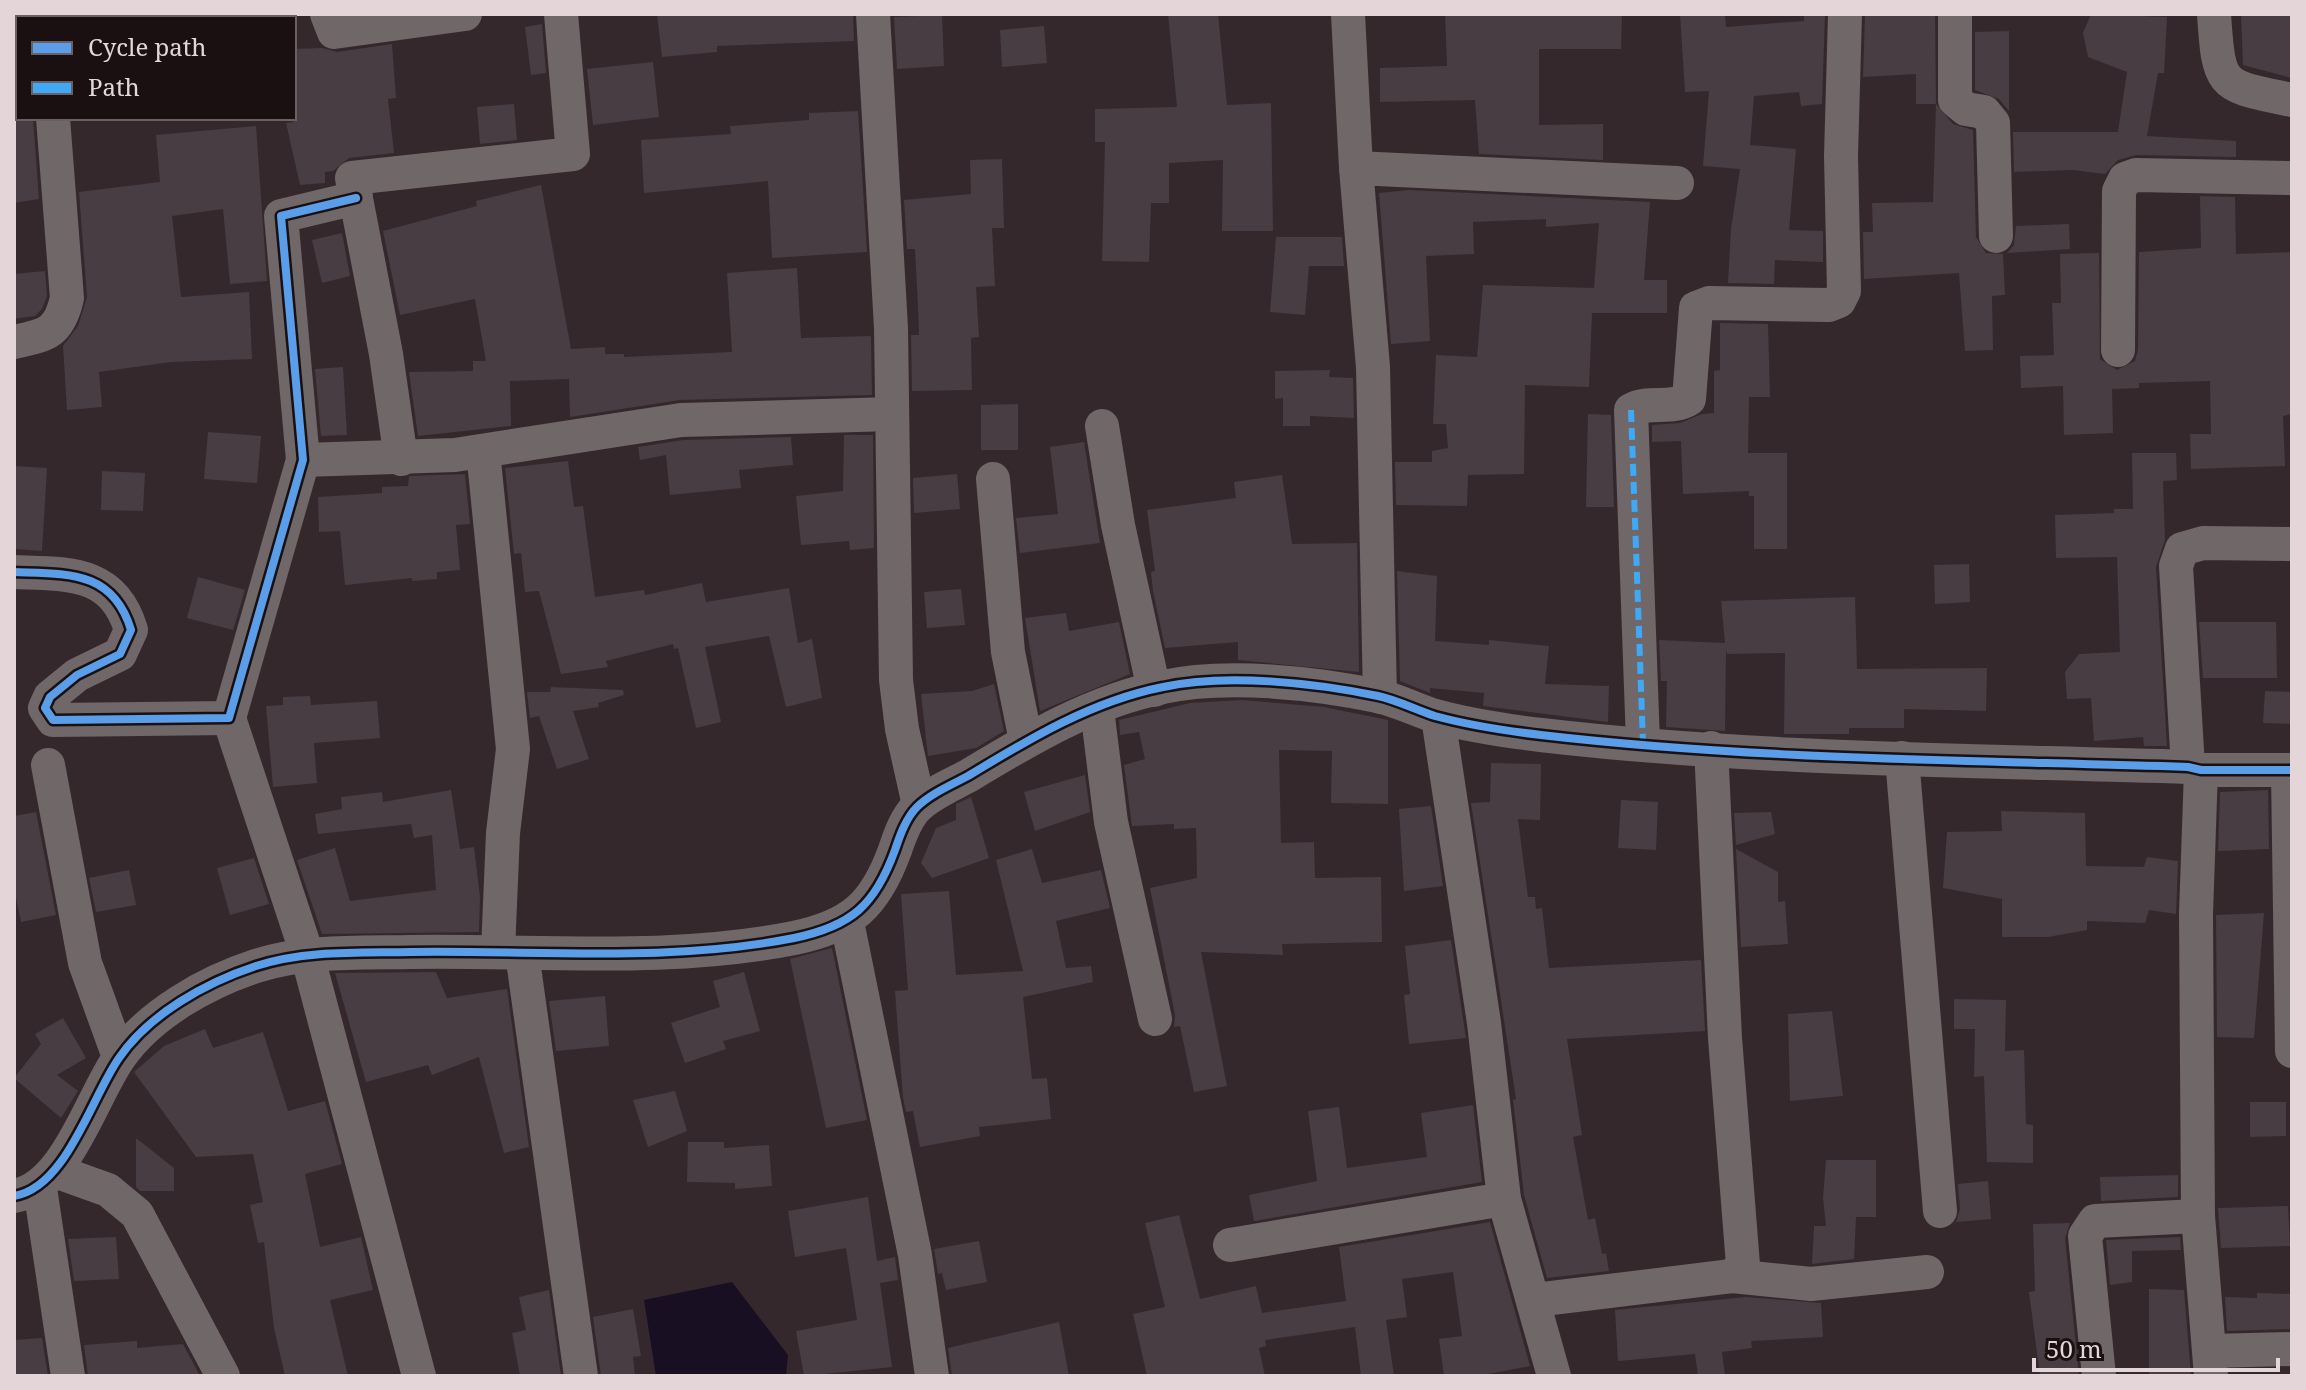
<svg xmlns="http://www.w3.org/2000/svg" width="2306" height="1390" font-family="'Noto Serif',serif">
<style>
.water{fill:#180f22}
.building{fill:#473d42}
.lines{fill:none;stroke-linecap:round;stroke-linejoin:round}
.minor{stroke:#706769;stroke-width:34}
.quiet{stroke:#3fa9f5;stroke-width:6;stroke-dasharray:12 6;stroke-linecap:butt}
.cycleway-casing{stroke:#1a1012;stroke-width:13}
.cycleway{stroke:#5a9eea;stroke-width:8}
</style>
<rect width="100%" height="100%" fill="#35282c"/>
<path class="water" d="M732,1282L788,1355L786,1376H656L644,1300Z"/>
<g class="building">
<path d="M657,14H853L854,41L717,46V52L662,57Z"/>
<path d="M1168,14H1218L1227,105L1271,103L1273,231H1222L1223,160L1169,163V203H1151L1149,262L1102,261L1105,142H1095V109L1177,107Z"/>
<path d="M1445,14H1622L1621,49H1539V125L1603,124V160L1479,154L1475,100L1380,102V68L1447,66Z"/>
<path d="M1680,14H1725L1726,27L1804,21V14H1825L1822,104L1801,106L1799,92L1754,96L1750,145L1796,149L1789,230L1823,231V262L1775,260L1774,284L1728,283L1731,229L1740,169L1703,166L1709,91L1685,92Z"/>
<path d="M1865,14H1935L1936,104H1916V74L1863,77Z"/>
<path d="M2091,14L2167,17L2164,73H2158L2147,136L2236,141V157L2136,155L2118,160L2105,174L2073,170L2014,172L2013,132H2118L2127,72L2088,57L2083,33Z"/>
<path d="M2241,14H2292V78L2243,65Z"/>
<path d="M942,15L944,66L897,69L894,17Z"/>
<path d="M542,24L546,73L531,75L525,27Z"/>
<path d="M1044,26L1047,63L1002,67L1000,30Z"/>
<path d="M2009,31V111L1999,99L1975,90V32Z"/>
<path d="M392,44L396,98L388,99L394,153L349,158L333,171L325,172V183L300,185L286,123L294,122V49L322,48L337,52Z"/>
<path d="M653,62L659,117L593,125L587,69Z"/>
<path d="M514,104L517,140L480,144L477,107Z"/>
<path d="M1936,104L1953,124L1973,130L1976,237L1986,253L2003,254L2005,295L1992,296L1993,350L1965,351L1959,273L1864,279L1863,232H1873L1872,203L1933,202Z"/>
<path d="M858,111L867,252L772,258L768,181L644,193L641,140L731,134L730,126L809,120V113Z"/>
<path d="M14,118H33L39,199L14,203Z"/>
<path d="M256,126L267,281L230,284L223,209L172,216L181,297L249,292L252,359L171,362L99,372L102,407L67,410L63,346L78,326L87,297L79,192L160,182L156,135Z"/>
<path d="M1002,159L1004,228H992L995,286L976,287L979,337L971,338L972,390L912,391L911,335H919L918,306L915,249H907L904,200L971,194L970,160Z"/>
<path d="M541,185L571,349L605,347V354H624V357L732,352L727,273L797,268L801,338L871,336L872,395L680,400L570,417L569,379L510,381L511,426L418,436L409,372L473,371V361H486L475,299L400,315L383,231L477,206L476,201Z"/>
<path d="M1409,190L1650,202L1644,280H1667V313H1592L1589,387L1525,385L1524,474L1468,475L1467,506L1396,505L1395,462H1432V451L1448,448L1446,424H1433L1436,355L1477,357L1483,285L1594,288L1599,223L1546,227V219L1473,222L1474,254L1426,256L1430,341L1391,344L1379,193Z"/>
<path d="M2200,196L2235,197L2236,254L2292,252V414L2283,416L2285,466L2191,469L2190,434H2211L2210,381L2139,383V388L2112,389L2113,433L2064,435L2063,386L2021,388L2020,356L2054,355L2052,303H2061L2060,254L2099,253L2100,359L2117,370L2135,361L2138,350L2139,252L2201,248Z"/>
<path d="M2069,224L2070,249L2007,253L2014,245L2016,226Z"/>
<path d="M342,233L350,276L322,283L312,240Z"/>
<path d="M1276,237H1342L1344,266H1309L1305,315L1270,312Z"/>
<path d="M45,271L47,296L42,309L35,316L14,319V274Z"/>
<path d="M1720,323L1768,324L1770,397H1749L1748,453H1787V549H1754V496H1749V491L1683,494L1681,441L1652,442V425L1680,423L1702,414L1714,413V371L1720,370Z"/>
<path d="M343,367L347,435L321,436L315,369Z"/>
<path d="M1330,370L1329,377L1353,378L1354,418L1310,416V426H1283V398L1275,399V371Z"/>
<path d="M1018,404V450H981V405Z"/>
<path d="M1588,414L1611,415L1614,507H1586Z"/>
<path d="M208,432L261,436L257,483L204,479Z"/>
<path d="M844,435H873L874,548L850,550L849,541L801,545L796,496L843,491Z"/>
<path d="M791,437L793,465L739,470L741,488L670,495L666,455L640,460L638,447L683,440Z"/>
<path d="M1084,442L1100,543L1020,553L1016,518L1058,514L1050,447Z"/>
<path d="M2132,453H2176L2177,480L2163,481L2165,540L2156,567L2167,746H2144L2143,737L2094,741L2091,698L2067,699L2065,672L2079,654L2120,652L2117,557L2056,558L2055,515L2114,513V509H2133Z"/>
<path d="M568,461L574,507L583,506L595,597L644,590L645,595L702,583L706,602L789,588L798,643L812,639L822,698L786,707L769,636L705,647L721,722L696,728L678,648L674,649L673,644L606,661L608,667L561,674L539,591L525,592L521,553L514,554L505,468Z"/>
<path d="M14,466L47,468L42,551L14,549Z"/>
<path d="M102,471L145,473L143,511L101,510Z"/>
<path d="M465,474L470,524L456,525L460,570L437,572V579L412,581V578L345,585L340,531L319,532L318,497L382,493V487L408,486L409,476Z"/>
<path d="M957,474L960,509L914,513L913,478Z"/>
<path d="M1282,475L1292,544L1357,543L1359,672L1238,660V642L1165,648L1153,591L1151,572L1155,571L1147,510L1236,498L1234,482Z"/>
<path d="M1969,564L1970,602L1935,604L1934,565Z"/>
<path d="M1397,571L1437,576L1435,641L1489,645V640L1549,646L1545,684L1609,686L1608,722L1483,706L1484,693L1430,688V693L1400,681Z"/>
<path d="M198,577L245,590L233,630L187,618Z"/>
<path d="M961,589L965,625L927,628L924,592Z"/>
<path d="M1855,597L1857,669L1987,668L1986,711L1904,709V728H1849V734H1784L1785,653L1727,654L1726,650L1725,731L1666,727L1667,681H1661L1659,640L1725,643L1721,601Z"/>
<path d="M1066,613L1069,631L1119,622L1130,674L1040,711L1025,618Z"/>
<path d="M2199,622H2276L2277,678H2203Z"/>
<path d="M994,684L1004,731L976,748L928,756L921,694L972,691Z"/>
<path d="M551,687L623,690L624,695L598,703L599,707L573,711L589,759L557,769L539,716L530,718L527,692H550Z"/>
<path d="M2265,691L2292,692V724L2263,723Z"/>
<path d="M310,696L311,705L377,701L380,738L314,743L317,783L273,787L266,706L283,705V697Z"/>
<path d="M1242,700L1324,707L1388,720V804L1331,803L1332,751L1279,750L1281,843L1314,842L1315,878L1381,877L1382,942L1282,944L1283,955L1201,952L1227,1086L1194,1092L1180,1026L1174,1027L1175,1015L1150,888L1197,878L1196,828L1174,829V824L1132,826L1124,765L1145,759L1139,732L1120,735L1119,720L1190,703Z"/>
<path d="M1491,763L1541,764L1540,820L1518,819L1528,897H1535L1536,909L1542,908L1549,968L1701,960L1705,1031L1567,1039L1582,1135L1573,1137L1588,1220L1595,1218L1602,1254L1606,1253L1609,1271L1547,1278L1524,1195L1513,1100L1516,1099L1471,803L1490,802Z"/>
<path d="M1085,775L1090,812L1035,831L1024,792Z"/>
<path d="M451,790L460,849L474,847L480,897L479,932L322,934L297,860L335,848L350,901L436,890L432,835L414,838L411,824L318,834L315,814L342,809L341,797L382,792L383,802Z"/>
<path d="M2268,790L2269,849L2218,851L2220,792Z"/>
<path d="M971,797L989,858L932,878L921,863L936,828L956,820V804Z"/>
<path d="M1621,800L1658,802L1656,850L1618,848Z"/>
<path d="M1431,806L1443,886L1404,891L1399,809Z"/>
<path d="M2001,811L2085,813L2086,866L2144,867L2147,857L2178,861L2176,914L2149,910L2145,923L2087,921V930L2048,937H2002V899L1943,888L1947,832L2002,831Z"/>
<path d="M36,812L56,915L21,922L14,888V816Z"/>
<path d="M1771,812L1775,834L1736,845L1734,813Z"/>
<path d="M1032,849L1042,883L1101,870L1110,908L1056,921L1066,968L1091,966L1093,982L1023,997L1032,1079L1047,1078L1051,1119L979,1127L980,1136L920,1147L913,1111L906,1112L903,1098L895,991L908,990L901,894L949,891L956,975L1023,971L996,860Z"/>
<path d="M1736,849L1778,872V902L1785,901L1788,944L1741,947Z"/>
<path d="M254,858L269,904L230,915L217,868Z"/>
<path d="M129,870L136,905L96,912L89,878Z"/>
<path d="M2264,913L2254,1038L2217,1037L2216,915Z"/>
<path d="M1451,940L1466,1038L1409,1044L1404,995L1410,994L1405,946Z"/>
<path d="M832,948L867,1120L826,1128L790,959Z"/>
<path d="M436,972L447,998L507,989L529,1147L504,1153L479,1057L432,1075L428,1065L366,1082L335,973Z"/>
<path d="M744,972L760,1031L723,1041L726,1049L685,1063L671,1023L720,1007L713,981Z"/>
<path d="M605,996L609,1046L556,1051L549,1001Z"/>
<path d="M1954,999L2006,1000L2005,1051L2024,1050L2026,1124L2033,1125V1163L1987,1162L1984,1076L1974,1077L1975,1029H1954Z"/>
<path d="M1832,1011L1843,1096L1790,1101L1788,1014Z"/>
<path d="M63,1018L86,1058L57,1075L78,1091L61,1118L14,1078L41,1044L35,1034Z"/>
<path d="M205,1029L213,1048L263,1032L288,1111L325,1101L342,1164L305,1174L320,1247L361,1237L373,1290L330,1300L348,1376H285L274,1328L264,1242L258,1243L250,1205L263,1202L253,1154L196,1157L134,1072L164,1046Z"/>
<path d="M675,1091L687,1131L648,1147L633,1100Z"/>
<path d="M2250,1102H2286V1136L2250,1137Z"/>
<path d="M1473,1105L1482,1182L1254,1221L1249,1195L1317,1181L1308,1111L1339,1107L1347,1168L1427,1157L1421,1113Z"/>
<path d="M136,1138L174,1168V1191H140L136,1187Z"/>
<path d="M688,1142H724V1148L769,1145L772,1186L735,1189V1183L687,1182Z"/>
<path d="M1826,1160H1876V1217H1856L1854,1259L1812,1264L1814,1226H1826L1823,1198Z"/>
<path d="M2178,1175V1197L2101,1201L2100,1177Z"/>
<path d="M1988,1181L1991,1219L1956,1222L1960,1209L1958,1184Z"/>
<path d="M868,1197L877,1261L895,1257L898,1280L880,1283L892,1367L804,1376L796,1331L857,1320L846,1248L795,1257L788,1211Z"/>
<path d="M2288,1206L2290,1246L2221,1248L2218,1208Z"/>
<path d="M1179,1215L1200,1299L1256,1286L1262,1313L1346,1301L1339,1247L1490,1222L1530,1366L1478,1376H1444L1439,1339L1462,1336L1453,1272L1402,1279L1407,1317L1386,1320L1394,1376H1361L1355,1327L1265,1340L1266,1346L1259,1348L1265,1376H1147L1133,1314L1165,1307L1145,1223Z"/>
<path d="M2070,1223L2065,1238L2079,1376H2040L2029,1292L2035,1291L2033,1224Z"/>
<path d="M116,1237L119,1279L74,1281L68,1239Z"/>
<path d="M2180,1237L2181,1250L2132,1251V1282L2110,1285L2106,1240Z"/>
<path d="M979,1241L987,1282L946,1290L942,1273L938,1274L934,1249Z"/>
<path d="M2149,1289L2184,1290L2191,1376H2149Z"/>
<path d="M549,1290L561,1376H520L512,1333L526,1330L519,1297Z"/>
<path d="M2257,1293L2292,1294V1329L2227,1331L2225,1297L2257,1298Z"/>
<path d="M1746,1297L1821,1303L1823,1337L1751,1341L1752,1348L1722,1352L1725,1376H1698L1695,1354L1618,1361L1615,1310Z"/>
<path d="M633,1309L641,1356L633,1357L635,1376H601L593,1317Z"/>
<path d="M1059,1322L1069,1376H952L948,1348Z"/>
<path d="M42,1338L48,1376H14V1340Z"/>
<path d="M137,1341V1348L183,1344L200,1376H88L84,1345Z"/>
</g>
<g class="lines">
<g class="minor">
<path d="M44,14V18"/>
<path d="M327,14L334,32L465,14"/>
<path d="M873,14L891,328L896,680L902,729L919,805"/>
<path d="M1348,14L1356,168L1373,367L1380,697"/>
<path d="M1955,14V100L1966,109L1984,112L1993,123L1996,236"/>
<path d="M2214,14C2219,89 2220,85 2292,100"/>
<path d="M1356,168L1677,183"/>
<path d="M14,342C47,335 59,333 67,298L53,118"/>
<path d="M2118,350L2119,191L2125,179L2136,175L2292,178"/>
<path d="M1102,426L1118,525L1154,690"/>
<path d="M483,451L513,749L503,833L498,951"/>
<path d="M401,459L386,354L352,178L573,154L561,14"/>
<path d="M303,460L455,455L681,420L892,414"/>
<path d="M993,479L1008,652L1026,741"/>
<path d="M14,572C67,574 113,570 131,630L120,654L77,675L50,697L45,708L53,720L229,718L303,460L281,216L356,198"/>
<path d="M1097,709L1111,822L1155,1019"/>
<path d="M1438,717L1484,1023L1504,1199L1554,1376"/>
<path d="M229,718L307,954L419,1376"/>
<path d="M1643,743L1631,410C1649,400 1672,410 1689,399L1696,308L1709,303L1829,305L1839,301L1844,291L1841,156L1845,14"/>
<path d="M1902,758L1940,1211"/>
<path d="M48,765L85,963L119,1057"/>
<path d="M2188,767L2176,566L2182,549L2203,543L2292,544"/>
<path d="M2201,770L2196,914L2198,1216L2211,1376"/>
<path d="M2288,770L2292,1051"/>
<path d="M847,922L915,1255L932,1376"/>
<path d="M522,953L581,1376"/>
<path d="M55,1171L108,1190L137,1214L223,1376"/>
<path d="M40,1188L68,1376"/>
<path d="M14,1196C66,1188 91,1098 119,1058C149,1014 207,982 256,966C306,950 359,953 411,952C539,950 667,963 794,938C852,926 875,905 895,850C900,835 906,818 917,807C930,794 951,785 968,776C1029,739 1092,701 1163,687C1226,673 1315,683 1378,696C1397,700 1416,710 1435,716C1468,725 1507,731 1541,735C1755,760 1973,760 2188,767L2201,770H2292"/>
<path d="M1230,1245L1504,1199"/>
<path d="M1732,1276L1811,1284L1927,1272"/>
<path d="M1535,1300L1732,1276L1743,1265L1725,1038L1711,748"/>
<path d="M2210,1351L2292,1349"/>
<path d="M2099,1376L2085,1236L2095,1221L2198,1216"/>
</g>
<path class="quiet" d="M1631,410L1643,743"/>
<g class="cycleway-casing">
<g id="cycleway">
<path d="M14,572C67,574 113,570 131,630L120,654L77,675L50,697L45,708L53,720L229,718L303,460L281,216L356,198"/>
<path d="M14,1196C66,1188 91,1098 119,1058C149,1014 207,982 256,966C306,950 359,953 411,952C539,950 667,963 794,938C852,926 875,905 895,850C900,835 906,818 917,807C930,794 951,785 968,776C1029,739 1092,701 1163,687C1226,673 1315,683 1378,696C1397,700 1416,710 1435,716C1468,725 1507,731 1541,735C1755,760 1973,760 2188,767L2201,770H2292"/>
</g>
</g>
<use href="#cycleway" class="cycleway"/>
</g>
<rect width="2306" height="1390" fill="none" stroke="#e4d5d8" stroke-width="32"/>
<rect x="16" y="16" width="280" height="104" fill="#1a1012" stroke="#6b5f61" stroke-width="2"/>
<rect x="32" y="42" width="40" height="12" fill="#5a9eea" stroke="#6b5f61" stroke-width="2"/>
<text x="88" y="56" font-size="24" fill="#e4d5d8">Cycle path</text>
<rect x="32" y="82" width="40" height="12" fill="#3fa9f5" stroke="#6b5f61" stroke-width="2"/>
<text x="88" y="96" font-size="24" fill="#e4d5d8">Path</text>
<path d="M2034 1358v12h244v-12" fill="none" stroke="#e4d5d8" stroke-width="4"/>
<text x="2046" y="1358" font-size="24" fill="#e4d5d8" stroke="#1a1012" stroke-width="6" paint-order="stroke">50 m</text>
</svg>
